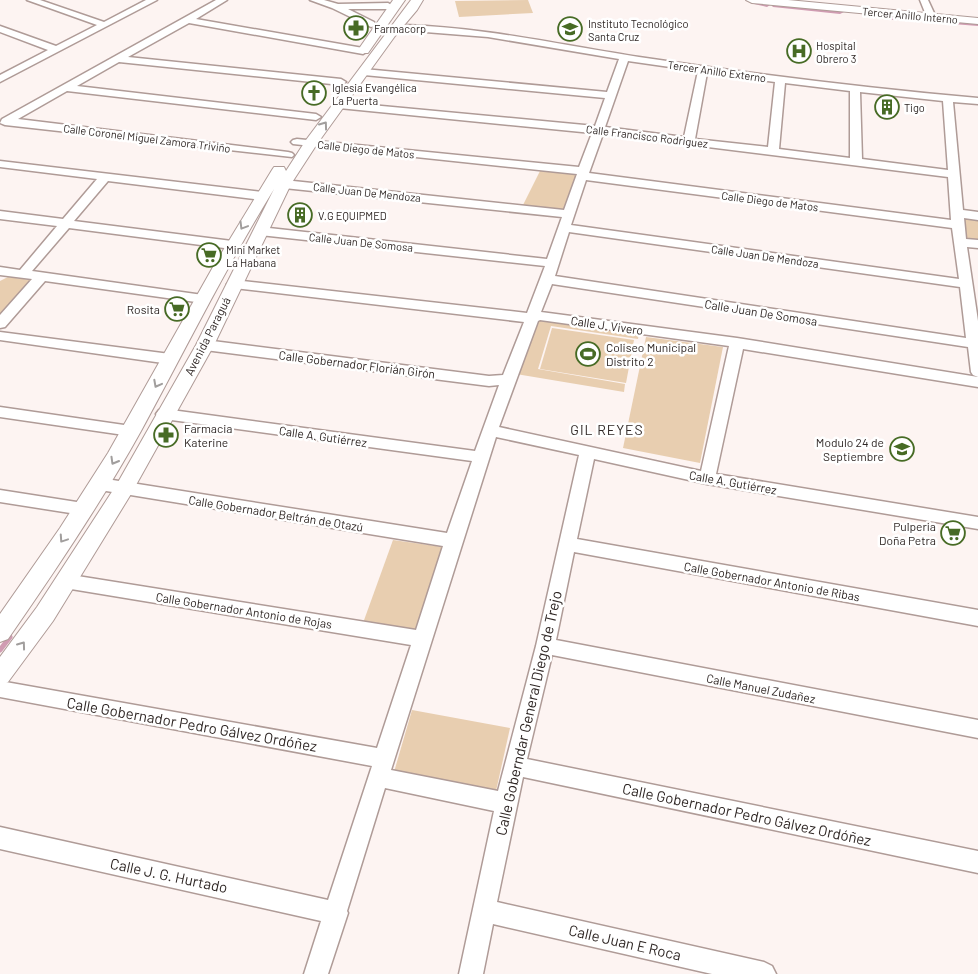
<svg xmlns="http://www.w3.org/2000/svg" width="978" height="974" font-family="Barlow,sans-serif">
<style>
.green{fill:#e8ceb0}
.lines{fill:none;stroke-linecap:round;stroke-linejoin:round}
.stream-far2{stroke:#d09cb2;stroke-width:2.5}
.stream-far1{stroke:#d09cb2;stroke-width:4}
.stream{stroke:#d09cb2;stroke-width:5}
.canal{fill:#d09cb2;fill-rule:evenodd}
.minor-casing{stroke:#af9b97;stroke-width:3}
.major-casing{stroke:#af9b97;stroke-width:2}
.minor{fill:#fff;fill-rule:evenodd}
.major{fill:#fff;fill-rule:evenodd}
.oneway{stroke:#a19e9d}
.labels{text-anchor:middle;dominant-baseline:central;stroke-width:5;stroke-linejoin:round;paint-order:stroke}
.far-street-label{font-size:11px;fill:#2f2725;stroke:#fff}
.far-poi-label{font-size:11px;fill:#2f2725;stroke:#fff;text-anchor:start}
.poi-label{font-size:12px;fill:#2f2725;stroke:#fff;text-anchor:end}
.street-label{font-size:12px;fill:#2f2725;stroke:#fff}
.neighbourhood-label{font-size:14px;letter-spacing:1px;fill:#2f2725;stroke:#fff}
.near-street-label{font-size:15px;fill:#2f2725;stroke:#fff}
</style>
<rect width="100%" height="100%" fill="#fdf4f2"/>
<g class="green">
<path d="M528,0L533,13L459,17L455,1Z"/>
<path d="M541,169L577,175L563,211L522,207Z"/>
<path d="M963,216L978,218V243L965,239Z"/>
<path d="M8,277L31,280L0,321V281Z"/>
<path d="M545,319L639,332L638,339L551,326L538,369L625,384L624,392L516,374L536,320Z"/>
<path d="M552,328L634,340L626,383L540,369Z"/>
<path d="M646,337L723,347L700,463L623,448Z"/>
<path d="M393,540L443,547L416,633L363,623Z"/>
<path d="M412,710L510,728L496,791L394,772Z"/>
</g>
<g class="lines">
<path class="stream-far2" d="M870,15L876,16"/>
<path class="stream-far1" d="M9,638L10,636"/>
<path class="stream" d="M0,650L10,637"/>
<g class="canal">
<path d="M756,1L769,4L770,5L767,7L754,4L753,3Z"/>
<path d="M775,4L840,10L844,12L840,14L773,7L772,6Z"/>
<path d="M880,14L901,18C896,22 886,19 880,18Z"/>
<path d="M902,16L919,17L923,19C918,23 908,21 902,20Z"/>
<path d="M924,18L978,22V26L927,22H924Z"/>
</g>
<g class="minor-casing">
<g id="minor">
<path d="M27,0H40L104,22L146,0H157L0,82V75L48,50L0,32V26L56,46L97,25Z"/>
<path d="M216,0H227L196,19L363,48L368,51L363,54L189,23L128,57L341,79L346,82L341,85L119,62L77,86L316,114L321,117L316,120L67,91L18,119L288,152L292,153L294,155L292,157L5,125L0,123L2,119Z"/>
<path d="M310,0H324L338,4L388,3L393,6L388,9H348L374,22V26L371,27L332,8Z"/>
<path d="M920,0H928L934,13L932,15H926Z"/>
<path d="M403,25C483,27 561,45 639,57C752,74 865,88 978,98V104L953,102L963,210L978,212V220L964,218L966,239L978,240V248L967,247L978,321V377L973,375L971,372L968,347L552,284L541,312L737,338L978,377V387L743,349L716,474L978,517V529L707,484L594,459L577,539L978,610V626L574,552L556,640L978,720V738L552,655L527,759L978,851V873L523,777L497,902L764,962L772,966L776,974H712L493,924L483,974H459L494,811L385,788L347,911L348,913L328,974H304L321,921L0,849V827L328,900L372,766L0,697V681L377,748L411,645L65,588L59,586L56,581L59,576L65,574L416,630L443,546L100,490L94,488L92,484L94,480L100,478L447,533L472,461L164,419L159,418L156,414L159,410L164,409L475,451L499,385L489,386L205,350L200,348L198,345L200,342L205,340L489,376L503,375L524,322L234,288L227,284L234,280L527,313L545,266L260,235L254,231L260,227L547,259L562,217L284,188L278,184L284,180L564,210L577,174L293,144L291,142L293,140L297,139L579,167L592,133L339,108L334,105L339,102L595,126L605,98L364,75L359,72L364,69L607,92L619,59L488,37L400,30V26ZM628,61L698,71L684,137L605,127ZM707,73L775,82L768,147L695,139ZM785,83L850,91V158L779,149ZM860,92L943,101L948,170L862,159ZM603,134L948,177L951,220L589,173ZM586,180L952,228L959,279L571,225ZM569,232L960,287L966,338L555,276ZM540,320L729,346L701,471L499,427L538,321ZM496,437L579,455L536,646L498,791L391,770Z"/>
<path d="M0,161L262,192L268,196L262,200L108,181L74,221L232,241L238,245L232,249L69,228L32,271L203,295L208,296L210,299L208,302L203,303L45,281L5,327L0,328V315L32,279L0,275V267L20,270L57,226L0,219V211L63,219L97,179L0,167Z"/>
<path d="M0,332L170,354L175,356L177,359L175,362L170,364L0,340Z"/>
<path d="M0,407L131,426L136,427L139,431L136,435L131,436L0,417Z"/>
<path d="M0,490L83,503L89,505L91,509L89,513L83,515L0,502Z"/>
</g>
</g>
<g class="major-casing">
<g id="major">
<path d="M393,0H405L368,53H360L358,50Z"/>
<path d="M411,0H423L417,10L395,36L317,144L291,184L214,345L131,494L53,621L8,682L0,685V657L37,607L117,484L196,345L274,189C226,267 185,350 141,431C101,503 55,571 8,639L0,642V614L60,528L108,453L213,267L272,170L274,167H284L286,171L306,140Z"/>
<path d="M746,0H788L978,18V24L752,3Z"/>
</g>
</g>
<use href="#minor" class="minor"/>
<use href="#major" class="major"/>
</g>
<defs><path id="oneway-chevron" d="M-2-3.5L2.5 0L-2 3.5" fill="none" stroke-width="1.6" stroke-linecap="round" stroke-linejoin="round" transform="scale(1.25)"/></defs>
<g class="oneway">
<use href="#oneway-chevron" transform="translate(324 125) rotate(-54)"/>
<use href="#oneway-chevron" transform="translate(243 226) rotate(121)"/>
<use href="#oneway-chevron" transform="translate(157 384) rotate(118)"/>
<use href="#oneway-chevron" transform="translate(114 461) rotate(120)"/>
<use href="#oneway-chevron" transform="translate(63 539) rotate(124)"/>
<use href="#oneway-chevron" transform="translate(22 645) rotate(-54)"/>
</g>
<defs>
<g id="pharmacy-ring" transform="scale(1.25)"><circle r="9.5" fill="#fff" stroke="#476b25" stroke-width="1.5"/><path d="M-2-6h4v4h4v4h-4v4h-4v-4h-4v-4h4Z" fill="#476b25"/></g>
<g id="university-ring" transform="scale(1.25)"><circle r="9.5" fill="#fff" stroke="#476b25" stroke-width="1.5"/><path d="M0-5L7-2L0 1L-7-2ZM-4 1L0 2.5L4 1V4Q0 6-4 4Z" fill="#476b25"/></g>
<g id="hospital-ring" transform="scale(1.25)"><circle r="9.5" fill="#fff" stroke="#476b25" stroke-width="1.5"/><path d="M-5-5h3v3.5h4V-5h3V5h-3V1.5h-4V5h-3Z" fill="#476b25"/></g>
<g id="church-ring" transform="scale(1.25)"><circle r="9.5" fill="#fff" stroke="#476b25" stroke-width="1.5"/><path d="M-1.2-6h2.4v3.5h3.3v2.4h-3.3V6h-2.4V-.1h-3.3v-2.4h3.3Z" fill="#476b25"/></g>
<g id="building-ring" transform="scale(1.25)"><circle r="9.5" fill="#fff" stroke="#476b25" stroke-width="1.5"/><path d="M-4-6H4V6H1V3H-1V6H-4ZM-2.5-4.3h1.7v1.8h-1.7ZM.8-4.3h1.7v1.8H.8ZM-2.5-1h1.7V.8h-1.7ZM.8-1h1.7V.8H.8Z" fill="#476b25"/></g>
<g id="supermarket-ring" transform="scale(1.25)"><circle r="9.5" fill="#fff" stroke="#476b25" stroke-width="1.5"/><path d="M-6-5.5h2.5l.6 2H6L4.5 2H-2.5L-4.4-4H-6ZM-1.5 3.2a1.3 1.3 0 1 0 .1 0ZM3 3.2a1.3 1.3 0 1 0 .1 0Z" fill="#476b25"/></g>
<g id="stadium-ring" transform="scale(1.25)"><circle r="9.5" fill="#fff" stroke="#476b25" stroke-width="1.5"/><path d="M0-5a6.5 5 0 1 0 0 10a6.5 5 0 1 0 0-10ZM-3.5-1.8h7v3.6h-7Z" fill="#476b25"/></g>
<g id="school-ring" transform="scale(1.25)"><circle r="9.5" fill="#fff" stroke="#476b25" stroke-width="1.5"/><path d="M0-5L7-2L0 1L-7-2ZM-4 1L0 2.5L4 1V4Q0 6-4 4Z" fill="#476b25"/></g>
</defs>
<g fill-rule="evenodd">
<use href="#pharmacy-ring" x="356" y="28"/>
<use href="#university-ring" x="570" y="29"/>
<use href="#hospital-ring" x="799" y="51"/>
<use href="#church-ring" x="314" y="93"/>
<use href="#building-ring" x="887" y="107"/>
<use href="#building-ring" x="300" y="215"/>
<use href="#supermarket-ring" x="209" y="255"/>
<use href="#supermarket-ring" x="177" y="309"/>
<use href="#stadium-ring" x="588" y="354"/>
<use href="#pharmacy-ring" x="166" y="435"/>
<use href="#school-ring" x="902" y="449"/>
<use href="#supermarket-ring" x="953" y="533"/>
</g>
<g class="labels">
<g class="far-street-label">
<text transform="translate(910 15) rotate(5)">Tercer Anillo Interno</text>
<text transform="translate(717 71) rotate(8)">Tercer Anillo Externo</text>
<text transform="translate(647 136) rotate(7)">Calle Francisco Rodriguez</text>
<text transform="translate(147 138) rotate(7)">Calle Coronel Miguel Zamora Triviño</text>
<text transform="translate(366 149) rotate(6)">Calle Diego de Matos</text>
<text transform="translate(367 192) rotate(6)">Calle Juan De Mendoza</text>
<text transform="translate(770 201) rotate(7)">Calle Diego de Matos</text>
<text transform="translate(361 242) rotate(6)">Calle Juan De Somosa</text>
<text transform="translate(765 256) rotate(8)">Calle Juan De Mendoza</text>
</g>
<g class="far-poi-label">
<text x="588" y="23">Instituto Tecnológico<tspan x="588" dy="13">Santa Cruz</tspan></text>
<text x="374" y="28">Farmacorp</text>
<text x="816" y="45">Hospital<tspan x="816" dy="13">Obrero 3</tspan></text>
<text x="332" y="87">Iglesia Evangélica<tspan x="332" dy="13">La Puerta</tspan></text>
<text x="904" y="107">Tigo</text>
<text x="318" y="215">V.G EQUIPMED</text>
<text x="226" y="249">Mini Market<tspan x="226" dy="13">La Habana</tspan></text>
</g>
<g class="poi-label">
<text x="160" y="309">Rosita</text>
<text x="606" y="347" text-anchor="start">Coliseo Municipal<tspan x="606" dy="14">Distrito 2</tspan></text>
<text x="184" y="428" text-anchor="start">Farmacia<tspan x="184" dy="14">Katerine</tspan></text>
<text x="884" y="442">Modulo 24 de<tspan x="884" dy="14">Septiembre</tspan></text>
<text x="936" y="526">Pulperia<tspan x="936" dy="14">Doña Petra</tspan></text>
</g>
<g class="street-label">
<text transform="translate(761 312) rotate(9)">Calle Juan De Somosa</text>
<text transform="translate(607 325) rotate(8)">Calle J. Vivero</text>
<text transform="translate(207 336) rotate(-63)">Avenida Paraguá</text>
<text transform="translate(357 364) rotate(7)">Calle Gobernador Florián Girón</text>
<text transform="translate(323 436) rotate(8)">Calle A. Gutiérrez</text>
<text transform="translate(733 482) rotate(10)">Calle A. Gutiérrez</text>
<text transform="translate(276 513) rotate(9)">Calle Gobernador Beltrán de Otazú</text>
<text transform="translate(772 581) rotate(10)">Calle Gobernador Antonio de Ribas</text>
<text transform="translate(244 610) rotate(9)">Calle Gobernador Antonio de Rojas</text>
<text transform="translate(761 688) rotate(11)">Calle Manuel Zudañez</text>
</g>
<g class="neighbourhood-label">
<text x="607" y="429">GIL REYES</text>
</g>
<g class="near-street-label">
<text transform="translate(528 713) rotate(-77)">Calle Goberndar General Diego de Trejo</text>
<text transform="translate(192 724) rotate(10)">Calle Gobernador Pedro Gálvez Ordóñez</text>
<text transform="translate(747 814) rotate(12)">Calle Gobernador Pedro Gálvez Ordóñez</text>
<text transform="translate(169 875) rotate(12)">Calle J. G. Hurtado</text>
<text transform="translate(625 942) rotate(13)">Calle Juan E Roca</text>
</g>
</g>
</svg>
